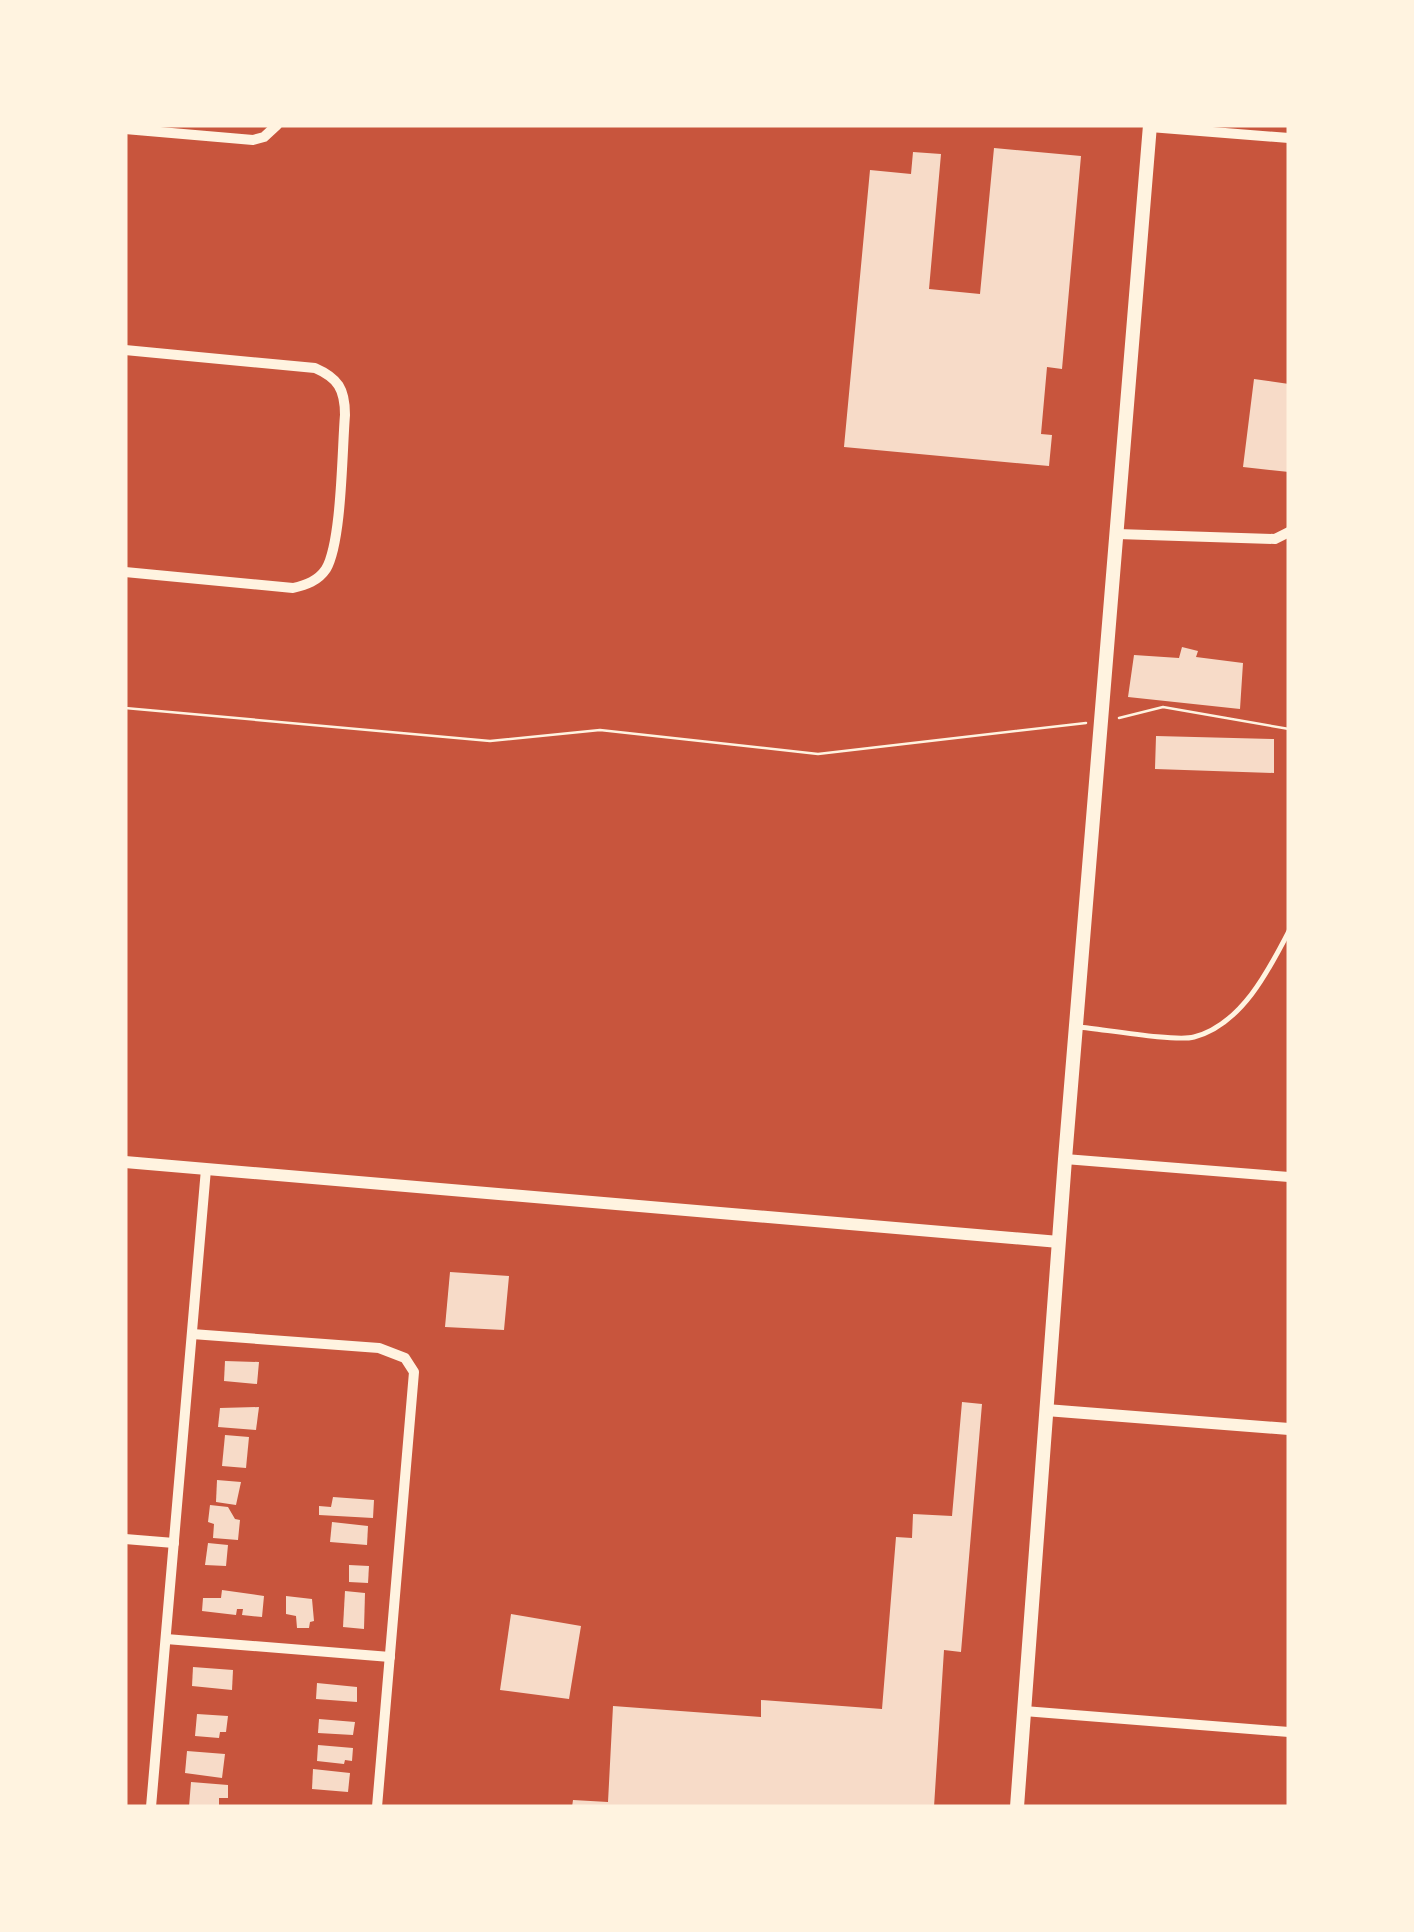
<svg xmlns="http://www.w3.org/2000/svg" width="1414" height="1932" font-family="Cabin,sans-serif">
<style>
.building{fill:#f7dbc8}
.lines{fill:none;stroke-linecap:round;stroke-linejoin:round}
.path{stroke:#fff3e0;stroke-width:2.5}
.service{stroke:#fff3e0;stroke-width:5}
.minor{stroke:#fff3e0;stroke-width:10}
.tertiary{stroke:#fff3e0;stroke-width:12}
.secondary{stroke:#fff3e0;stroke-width:14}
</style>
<rect width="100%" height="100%" fill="#c8553d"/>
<g class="building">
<path d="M994,148L1081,156L1062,369L1047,367L1041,434L1052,435L1049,466L844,447L870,170L911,174L913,152L941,154L929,289L980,294Z"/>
<path d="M1254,379L1289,384V472L1243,467Z"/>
<path d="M1182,647L1198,651L1196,657L1243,663L1240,709L1128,697L1134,655L1179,658Z"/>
<path d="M1156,736L1274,739V773L1155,769Z"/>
<path d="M450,1272L509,1276L504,1330L445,1327Z"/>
<path d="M225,1361L259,1362L257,1384L224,1381Z"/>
<path d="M962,1402L982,1404L961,1652L944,1650L934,1807H572L573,1800L608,1802L613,1706L761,1717V1700L882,1709L896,1537L912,1538L913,1514L952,1516Z"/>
<path d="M259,1407L256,1430L218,1427L220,1408Z"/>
<path d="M225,1435L249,1437L246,1468L222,1466Z"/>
<path d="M217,1480L241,1482L236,1505L216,1502Z"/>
<path d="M333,1497L374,1500L373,1518L319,1515V1506L331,1507Z"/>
<path d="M210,1505L228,1507L235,1519L240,1520L238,1540L213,1538L214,1524L208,1522Z"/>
<path d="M332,1522L368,1526L367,1545L330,1542Z"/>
<path d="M208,1543L228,1545L226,1566L205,1565Z"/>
<path d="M349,1565L369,1566L368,1583L349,1582Z"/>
<path d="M222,1590L264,1596L262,1617L242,1615L243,1609H237L236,1615L202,1611L203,1598H221Z"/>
<path d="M345,1591L365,1593L364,1629L343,1627Z"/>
<path d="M286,1596L312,1599L314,1621L310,1622L309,1628H297L296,1616L286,1614Z"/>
<path d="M511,1614L581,1626L569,1699L500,1690Z"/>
<path d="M193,1667L233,1670L232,1690L192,1686Z"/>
<path d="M317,1683L357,1687V1702L316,1699Z"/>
<path d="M197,1714L228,1716L226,1732H220L219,1738L195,1736Z"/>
<path d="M319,1719L355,1722L353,1735L318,1733Z"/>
<path d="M318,1745L353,1748L352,1761L345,1760L344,1764L317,1761Z"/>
<path d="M187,1751L225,1754L222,1778L185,1773Z"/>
<path d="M313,1769L350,1773L348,1792L312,1789Z"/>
<path d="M191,1782L228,1785V1798H219V1807H189Z"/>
</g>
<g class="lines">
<g class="path">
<path d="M125,708L490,741L600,730L818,754L1086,723"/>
<path d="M1119,718L1163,707L1289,729"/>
</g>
<path class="service" d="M1079,1027C1102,1029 1175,1042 1194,1037C1241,1025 1269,970 1289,931"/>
<g class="minor">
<path d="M1150,127L1289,138"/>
<path d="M125,129L253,140L264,137L277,125"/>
<path d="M125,350L315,368C338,378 345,389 345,415C342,450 342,542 326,569C318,581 306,585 293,588L125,572"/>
<path d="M1117,534L1275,539L1289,532"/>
<path d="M1065,1159L1289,1177"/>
<path d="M192,1334L379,1348L405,1358L414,1372L377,1807"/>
<path d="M125,1539L174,1543"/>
<path d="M166,1639L390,1657"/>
<path d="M1024,1711L1289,1732"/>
<path d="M151,1807L206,1169"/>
</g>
<g class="tertiary">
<path d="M125,1162L1059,1242"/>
<path d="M1046,1410L1289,1429"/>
</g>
<path class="secondary" d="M1017,1807L1065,1159L1150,125"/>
</g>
<rect width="1414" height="1932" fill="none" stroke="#fff3e0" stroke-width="255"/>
</svg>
